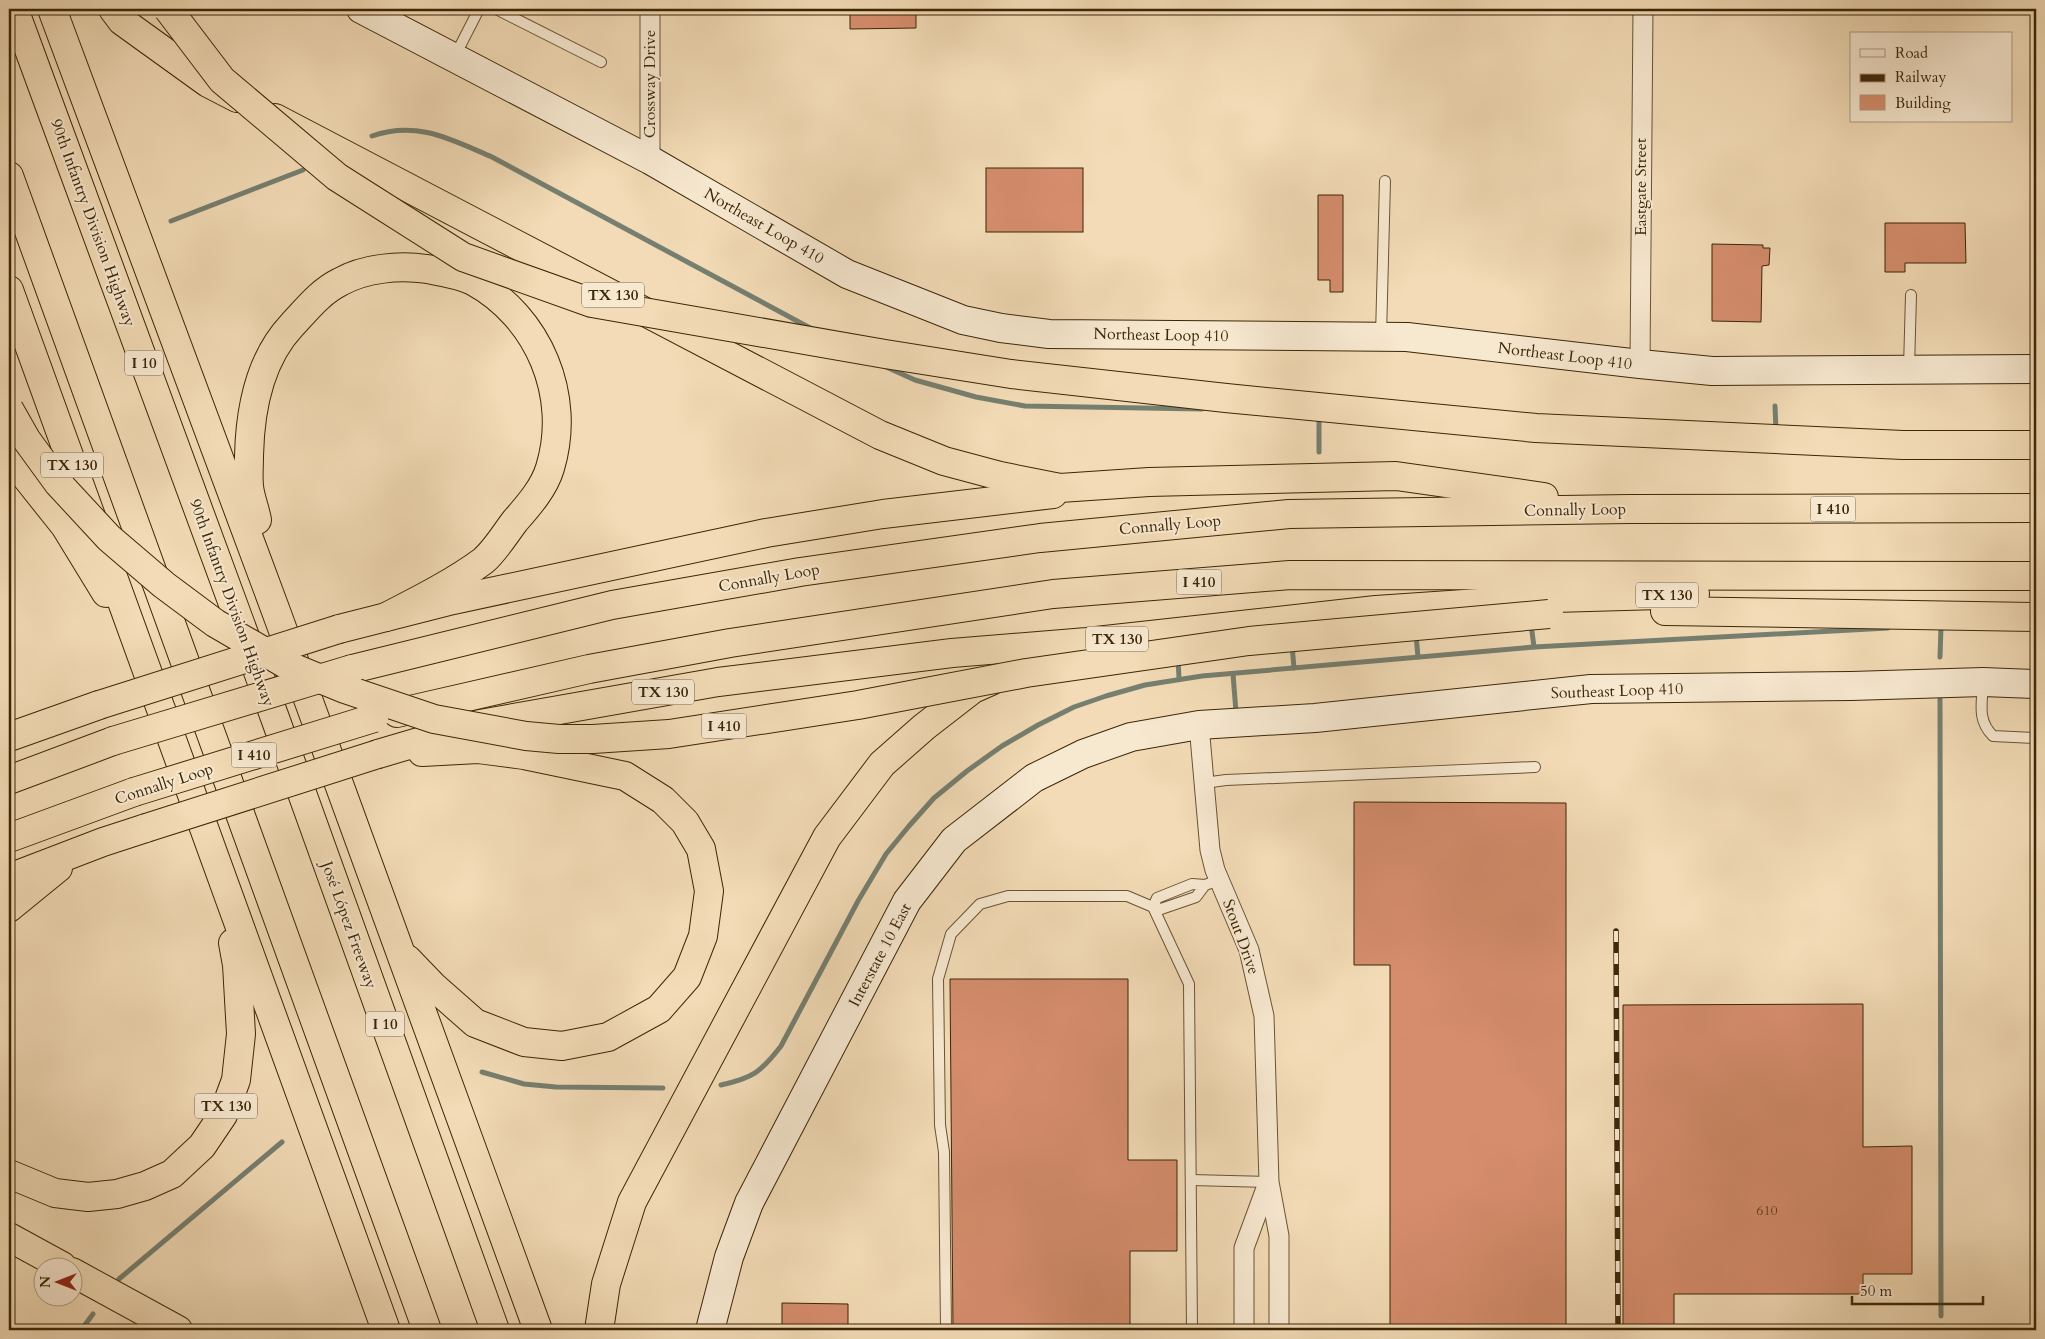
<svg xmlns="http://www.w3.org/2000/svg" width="2045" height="1339" font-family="Cardo,serif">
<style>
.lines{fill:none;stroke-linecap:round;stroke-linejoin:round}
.stream{stroke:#767f70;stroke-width:5}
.building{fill:#d58d6d;stroke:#3b2707}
.lane-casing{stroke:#695433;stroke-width:12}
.street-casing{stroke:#695433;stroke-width:21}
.secondary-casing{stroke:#3b2707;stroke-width:30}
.highway-casing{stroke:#3b2707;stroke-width:30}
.lane{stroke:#f7e8d0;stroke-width:10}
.street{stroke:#f7e8d0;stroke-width:19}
.secondary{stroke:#f7e8d0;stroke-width:28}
.highway{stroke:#f2dbb6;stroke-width:28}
.rail-casing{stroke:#3b2707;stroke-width:5.5}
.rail{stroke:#f7e8d0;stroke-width:4;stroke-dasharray:11;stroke-linecap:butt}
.highway-bridge-casing{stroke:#3b2707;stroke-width:30;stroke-linecap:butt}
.highway-bridge{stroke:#f2dbb6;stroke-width:28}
.labels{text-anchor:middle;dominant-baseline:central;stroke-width:4;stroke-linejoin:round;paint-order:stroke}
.number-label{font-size:14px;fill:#624020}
.shield{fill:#f7e8d0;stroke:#736143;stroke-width:1}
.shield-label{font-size:15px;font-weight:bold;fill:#3b2707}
.street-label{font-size:16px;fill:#3b2707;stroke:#f7e8d0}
</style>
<rect width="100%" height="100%" fill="#f2dbb6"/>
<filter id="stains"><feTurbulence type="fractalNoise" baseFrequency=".004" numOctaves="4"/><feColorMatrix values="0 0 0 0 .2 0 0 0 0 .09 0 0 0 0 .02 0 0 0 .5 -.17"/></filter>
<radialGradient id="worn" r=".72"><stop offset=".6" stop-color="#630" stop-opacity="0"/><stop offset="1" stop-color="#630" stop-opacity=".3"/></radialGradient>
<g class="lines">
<g class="stream">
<path d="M372,136C417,120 452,140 492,157L812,329"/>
<path d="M171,221L303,170"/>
<path d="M884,366L915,380L976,397L1025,406L1202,409"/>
<path d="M1775,406L1776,431"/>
<path d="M1319,452V415"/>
<path d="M1531,624L1534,647"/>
<path d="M1416,635L1418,657"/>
<path d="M1292,645L1294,668"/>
<path d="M1940,657L1941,627"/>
<path d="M1178,658L1179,678"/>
<path d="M1233,674L1236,712"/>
<path d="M1940,694L1941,1316"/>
<path d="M482,1072L524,1084L556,1087L663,1088"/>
<path d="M721,1085C753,1078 761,1072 781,1046L858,901L886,854L909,826L934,798L967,771L1002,746L1038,725L1074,707L1106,696L1145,685L1202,676L1534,647L1888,628"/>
<path d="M119,1279L282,1142"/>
<path d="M81,1330L93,1314"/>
</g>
</g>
<g class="building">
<path d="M850,9H916V28L850,29Z"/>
<rect x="986" y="168" width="97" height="64"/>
<path d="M1318,195H1343V292H1330V280H1318Z"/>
<path d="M1885,223H1965L1966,263H1905V272H1885Z"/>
<path d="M1712,244L1763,245V248H1770L1769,265L1762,266L1761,322L1712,321Z"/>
<path d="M1354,802L1566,803V1330H1390V965H1354Z"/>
<path d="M950,979H1128V1160H1177V1251H1130V1330H953Z"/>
<path d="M1863,1004V1147L1912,1146V1274H1863V1294H1674V1330H1623V1005Z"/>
<path d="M782,1303L848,1304V1330H782Z"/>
</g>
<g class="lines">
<g class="lane-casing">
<g id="lane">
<path d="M496,9L601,62"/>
<path d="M455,56L479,9"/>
<path d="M1381,336L1385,181"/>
<path d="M1909,368L1911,295"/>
<path d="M1983,683C1982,704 1977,720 1993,736L2036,738"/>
<path d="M1204,783L1226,780L1535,767"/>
<path d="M1205,885L1196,897L1161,909L1153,907L1157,898L1192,884L1205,885L1219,880"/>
<path d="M1191,1180L1269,1182"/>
<path d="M946,1330L944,1152L940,1125L938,979L951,934L980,904L1008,896H1127L1153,907L1189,984L1192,1330"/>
</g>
</g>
<g class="street-casing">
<g id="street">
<path d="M650,9V160"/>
<path d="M1640,364L1643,9"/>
<path d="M1199,725L1210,850L1215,870L1249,950L1264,1016L1269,1182L1279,1236V1330"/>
<path d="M1244,1330V1248L1268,1183"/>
</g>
</g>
<g class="secondary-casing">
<g id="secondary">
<path d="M361,9L650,160L847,274L963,320L1001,328L1049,334L1407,337L1640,364L1712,371L2036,369"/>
<path d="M710,1330L729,1257L749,1203L907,901L954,840L1034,778L1083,754L1131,737L1199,725L1315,718L1591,689L1851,686L1983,682L2036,684"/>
</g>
</g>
<g class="highway-casing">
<g id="highway">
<path d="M14,9L275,718L495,1330"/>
<path d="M52,9L277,614L538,1330"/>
<path d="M113,9L122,21L208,83L237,98"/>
<path d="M275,118L880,435L944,461L1000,476L1060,488L1149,482L1396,476L1544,497"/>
<path d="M9,176L427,1330"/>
<path d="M9,290L386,1330"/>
<path d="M9,460L18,467L65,526L106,593"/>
<path d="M257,520C255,509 250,497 249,486C248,477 249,466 249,456C250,410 259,360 292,325C307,309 320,292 340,282C365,268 399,265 427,269C443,272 459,274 473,281C539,317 572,396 550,468C544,488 529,505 515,521C505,534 495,551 483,561C453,583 419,600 386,617"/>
<path d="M1665,611L2036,617"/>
<path d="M339,629L453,600L766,533L883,514L1053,494"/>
<path d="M352,669L612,605L800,572L1040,538L1289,514L1630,509L2036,508"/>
<path d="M397,713L589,669L730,643L1053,594L1290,575L2036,576"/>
<path d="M9,737L99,705"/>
<path d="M378,754L480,724L718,682L952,653L1087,642L1376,610L1554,598L1695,594"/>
<path d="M9,780L113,741"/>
<path d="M9,838L134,792"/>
<path d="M9,878L103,842L146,828"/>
<path d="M9,908L58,868"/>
<path d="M407,959L433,986L475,1023L524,1042L562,1046L608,1037L659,1009L687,977L703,936L709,891L701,849L685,822L663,800L625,776L524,755L478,749L422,752"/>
<path d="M9,1174L55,1193L88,1197L117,1194L145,1186L172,1174L202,1146L223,1115L236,1080L241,1034L237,965L233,943"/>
<path d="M9,1237L62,1266"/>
<path d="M72,1272L178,1330"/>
<path d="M599,1330L606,1284L632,1202L827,837L882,764L924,727L973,689L991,681"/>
</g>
</g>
<use href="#lane" class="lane"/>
<use href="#street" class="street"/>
<use href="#secondary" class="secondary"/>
<use href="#highway" class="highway"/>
<g class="rail-casing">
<path id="rail" d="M1616,931L1618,1330"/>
</g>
<use href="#rail" class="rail"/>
<g class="highway-bridge-casing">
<g id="highway-bridge">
<path d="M168,9L222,80L337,177L463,257L592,303L885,354L1011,374L1226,398L1536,428L1903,445H2036"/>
<path d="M9,409L26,439L58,483L109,538L164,585L215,623L289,666L345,689L434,719L526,736L559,739H593L669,734L858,705L1026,673L1249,641L1549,614"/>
<path d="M99,705L339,629"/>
<path d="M113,741L352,669"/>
<path d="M134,792L374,718"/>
<path d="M146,828L378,754"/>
</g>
</g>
<use href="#highway-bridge" class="highway-bridge"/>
</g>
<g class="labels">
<g class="number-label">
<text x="1767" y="1210">610</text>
</g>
<g class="shield">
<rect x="582" y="282.5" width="62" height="25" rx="4"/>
<rect x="125" y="350.5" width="38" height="25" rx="4"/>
<rect x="41" y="452.5" width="62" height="25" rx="4"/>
<rect x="1810.5" y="496.5" width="45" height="25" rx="4"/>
<rect x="1176.5" y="569.5" width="45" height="25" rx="4"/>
<rect x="1636" y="582.5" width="62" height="25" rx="4"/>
<rect x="1086" y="626.5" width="62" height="25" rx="4"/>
<rect x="632" y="679.5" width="62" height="25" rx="4"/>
<rect x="701.5" y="713.5" width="45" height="25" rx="4"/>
<rect x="231.5" y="742.5" width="45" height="25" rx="4"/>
<rect x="366" y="1011.5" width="38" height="25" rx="4"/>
<rect x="195" y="1093.5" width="62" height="25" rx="4"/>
</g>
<g class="shield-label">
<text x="613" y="295">TX 130</text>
<text x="144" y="363">I 10</text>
<text x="72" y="465">TX 130</text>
<text x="1833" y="509">I 410</text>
<text x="1199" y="582">I 410</text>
<text x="1667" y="595">TX 130</text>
<text x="1117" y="639">TX 130</text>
<text x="663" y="692">TX 130</text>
<text x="724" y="726">I 410</text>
<text x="254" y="755">I 410</text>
<text x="385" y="1024">I 10</text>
<text x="226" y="1106">TX 130</text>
</g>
<g class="street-label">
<text transform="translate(650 84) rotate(-90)">Crossway Drive</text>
<text transform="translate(1641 187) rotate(-90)">Eastgate Street</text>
<text transform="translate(93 223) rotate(70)">90th Infantry Division Highway</text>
<text transform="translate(764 226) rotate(30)">Northeast Loop 410</text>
<text transform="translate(1161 335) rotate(1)">Northeast Loop 410</text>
<text transform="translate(1565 356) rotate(7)">Northeast Loop 410</text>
<text transform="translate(1575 510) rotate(-1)">Connally Loop</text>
<text transform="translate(1170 525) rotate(-5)">Connally Loop</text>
<text transform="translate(769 578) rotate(-10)">Connally Loop</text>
<text transform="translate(232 603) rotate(70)">90th Infantry Division Highway</text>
<text transform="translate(1617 691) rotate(-2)">Southeast Loop 410</text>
<text transform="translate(164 784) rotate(-18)">Connally Loop</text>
<text transform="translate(349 925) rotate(70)">José López Freeway</text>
<text transform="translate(1241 937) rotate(70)">Stout Drive</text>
<text transform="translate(880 955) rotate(-62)">Interstate 10 East</text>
</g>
</g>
<rect width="2045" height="1339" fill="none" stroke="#f2dbb6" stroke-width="30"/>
<rect x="10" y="10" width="2025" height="1319" fill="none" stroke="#3b2707" stroke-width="2.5"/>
<rect x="15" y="15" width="2015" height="1309" fill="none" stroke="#3b2707"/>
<rect x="1850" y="32" width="162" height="90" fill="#f7e8d0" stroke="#ac9b80"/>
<rect x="1860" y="49" width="25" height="8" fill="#f7e8d0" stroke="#ac9b80"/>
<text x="1895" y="58" font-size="15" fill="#3b2707">Road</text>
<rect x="1860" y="74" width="25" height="8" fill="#3b2707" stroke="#ac9b80"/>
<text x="1895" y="82" font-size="15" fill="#3b2707">Railway</text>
<rect x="1860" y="95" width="25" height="15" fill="#d58d6d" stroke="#ac9b80"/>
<text x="1895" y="108" font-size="15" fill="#3b2707">Building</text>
<g transform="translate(58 1282) rotate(270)"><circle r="24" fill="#f7e8d0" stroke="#ac9b80"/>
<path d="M0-4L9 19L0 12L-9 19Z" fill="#8f2418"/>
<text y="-8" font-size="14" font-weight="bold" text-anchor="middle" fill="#3b2707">N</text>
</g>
<path d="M1852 1296v8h131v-8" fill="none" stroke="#3b2707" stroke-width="2.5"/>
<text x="1860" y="1296" font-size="15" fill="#3b2707" stroke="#f7e8d0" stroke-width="4" paint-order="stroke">50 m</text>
<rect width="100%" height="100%" filter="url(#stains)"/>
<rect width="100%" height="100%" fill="url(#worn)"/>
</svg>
